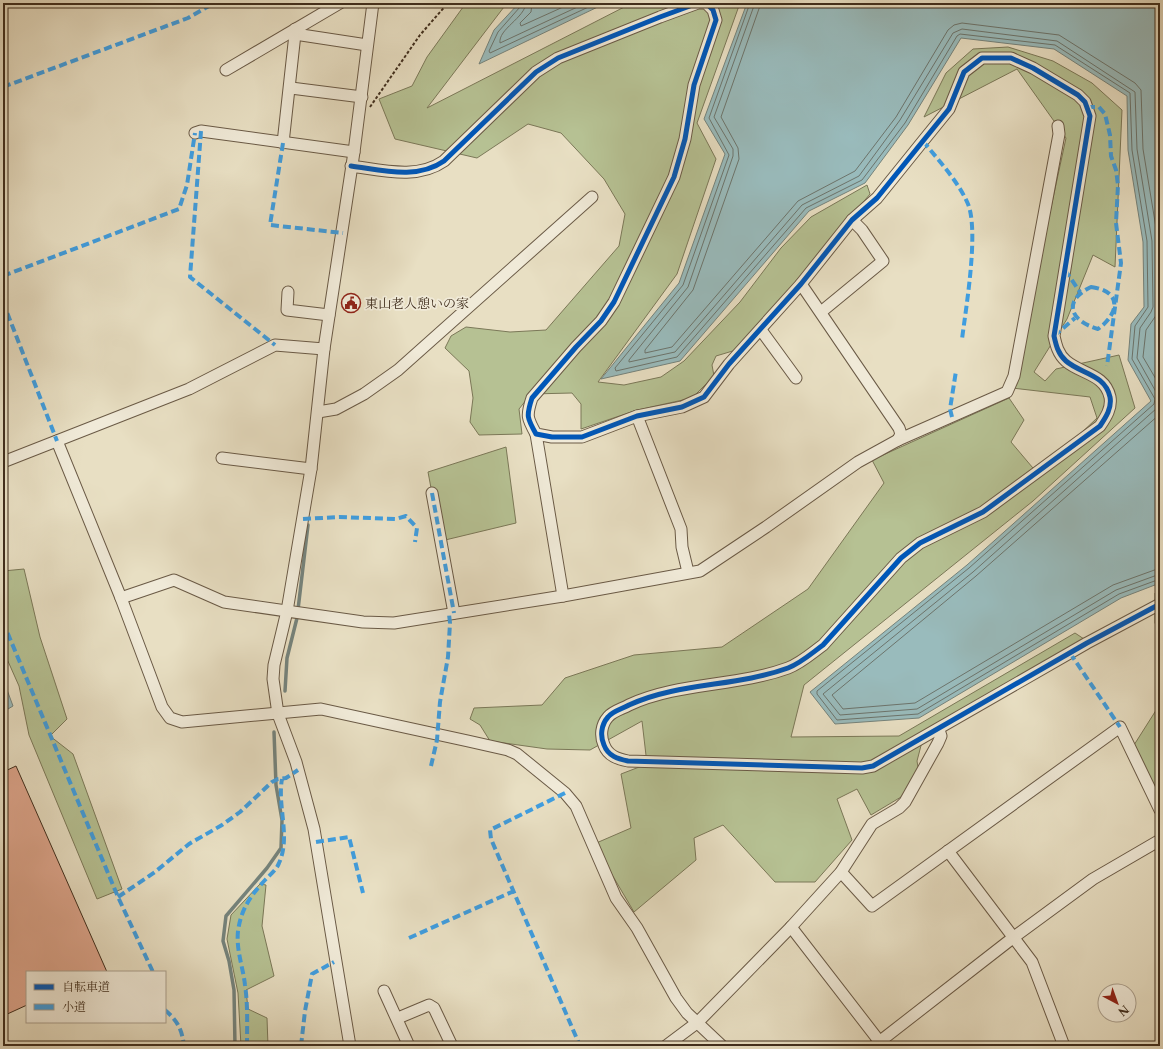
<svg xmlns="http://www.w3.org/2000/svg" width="1163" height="1049" font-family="'Libre Caslon Text','Noto Serif JP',serif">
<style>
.green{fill:#b6c193;stroke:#7b7858}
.water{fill:#99bbbc;stroke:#75837c}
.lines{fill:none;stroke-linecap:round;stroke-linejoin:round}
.shore{stroke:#6c746c;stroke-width:1}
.stream{stroke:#75837c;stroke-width:3.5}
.building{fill:#dea68d;stroke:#402e1d}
.street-casing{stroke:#6a5a46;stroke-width:13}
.path{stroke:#402e1d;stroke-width:2;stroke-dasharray:3 2;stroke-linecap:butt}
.street{stroke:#f0ead8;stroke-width:11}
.quiet{stroke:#3f9ddf;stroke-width:4;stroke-dasharray:8 4;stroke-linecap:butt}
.cycleway-casing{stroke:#f0ead8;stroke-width:8}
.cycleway{stroke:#0057b8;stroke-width:5}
.labels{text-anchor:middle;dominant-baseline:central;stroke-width:3.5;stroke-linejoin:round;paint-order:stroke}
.poi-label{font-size:13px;fill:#402e1d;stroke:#f0ead8;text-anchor:start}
</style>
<rect width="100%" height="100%" fill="#e8dfc3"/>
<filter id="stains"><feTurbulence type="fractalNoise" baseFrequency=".005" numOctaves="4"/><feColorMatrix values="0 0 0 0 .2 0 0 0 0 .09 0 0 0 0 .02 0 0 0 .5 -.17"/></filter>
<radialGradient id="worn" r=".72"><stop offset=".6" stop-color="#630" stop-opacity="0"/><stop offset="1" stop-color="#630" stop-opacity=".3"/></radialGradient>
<g class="green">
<path d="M466,3H507L427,108L632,3H740L697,123L716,159L677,274L598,382L624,385L661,377L684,361L740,302L781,248L811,217L867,185L870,194L797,282L736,350L716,356L712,365L714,376L692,398L637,410L581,429V404L572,393L531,394L519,409L522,434L479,435L470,422L473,398L469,371L445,348L451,336L466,327L510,332L546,330L619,246L625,214L604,179L561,133L528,124L477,158L395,139L379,99L412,86L427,57Z"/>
<path d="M1008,47L1053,61L1092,83L1122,110L1115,267L1093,255L1067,319L1034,372L1045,381L1056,369L1119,355L1135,408L1033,501L804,685L791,737L899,736L1075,633L1084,639L924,734L917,761L921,785L871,815L857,789L837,799L852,840L815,882H775L723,825L694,838L696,860L634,912L594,844L631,828L621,774L647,764L642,721L590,750L547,749L490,741L480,725L470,719L474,708L542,705L565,678L634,655L722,647L808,589L884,483L872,460L1009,398L1024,420L1011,442L1038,474L1097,418L1090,397L1012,388L1066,138L1017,69L924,117L946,73L973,49Z"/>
<path d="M506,447L516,523L441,541L428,472Z"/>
<path d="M24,569L40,637L67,719L50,736L73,754L122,889L97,899L29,735L19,686L3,650V571Z"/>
<path d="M1160,591V632L1155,623V593Z"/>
<path d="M1160,704V801L1134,745Z"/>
<path d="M260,884L266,885L262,926L274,976L246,990L248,1009L267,1018L268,1046H241L238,993L227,939L231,915Z"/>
</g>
<g class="water">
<path d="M519,3H606L479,64L494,30Z"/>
<path d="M747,3H1160V583L1121,598L919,718L835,724L810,692L967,565L1151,401L1128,360L1131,324L1144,307L1143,242L1128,150L1127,96L1054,49L961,38L908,125L865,183L809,211L680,361L601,379L679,283L725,154L704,119Z"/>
<path d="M3,679L13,706L3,712Z"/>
</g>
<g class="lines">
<g class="shore">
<path d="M521,3L520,7L498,32L489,51L490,53L597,3"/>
<path d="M526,3C525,18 498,29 500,43L586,3"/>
<path d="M532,3L531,12L520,23L521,26L572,3"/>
<path d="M750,3L709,118L729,155L683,285L615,368L616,371L677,357L806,208L862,180L905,123L957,36L960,34L1055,45L1130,93L1132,150L1147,241L1148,307L1135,326L1132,359L1155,399L1154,404L969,568L817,691V694L837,720L918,714L1119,594L1160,579"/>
<path d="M755,3L714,117L733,149V156L688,287L629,360V362L675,352L802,205L859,176L900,120L953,33L962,29L1057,41L1135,92L1137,149L1152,241L1153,307L1151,312L1140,328L1137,358L1160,399"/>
<path d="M761,3L721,117L738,148L739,159L693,290L645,350V353L672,347L798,201L855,171L896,117L948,30L954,25L962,23L1059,35L1135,83L1141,90L1143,149L1158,240L1159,307L1157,314L1146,330L1143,357L1160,386"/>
<path d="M1160,403L1157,408L973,572L823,694L840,715L917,709L1116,590L1160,574"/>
<path d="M1160,414L976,576L832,695L843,709L915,703L1113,585L1160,568"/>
</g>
<g class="stream">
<path d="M285,691L287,658L297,618L308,525"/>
<path d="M235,1046L234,990L229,961L223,941L226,916L267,868L281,848L282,820L276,785L274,732"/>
</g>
</g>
<path class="building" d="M16,766L107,972H27V1005L3,1016V772Z"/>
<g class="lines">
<g class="street-casing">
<g id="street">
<path d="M295,29V34L367,45"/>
<path d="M226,70L340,3"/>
<path d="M291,88L362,97"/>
<path d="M195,133L201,131L354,152"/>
<path d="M283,143L295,34"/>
<path d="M351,166C382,170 417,180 444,161L536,72L558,58L660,17L698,3H706L713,10L716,20L694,85L685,139L674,177L614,302L601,321L576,347L532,398C526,416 527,418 536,434L552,437H582L637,416L682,407L704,397L729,364L801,284L852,220L877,198L923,141L949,109L964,72L982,58H1011L1033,68L1078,95L1085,102L1090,116L1054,336C1056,345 1058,354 1066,361C1081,374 1105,374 1110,397C1112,408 1106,417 1100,426L983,512L920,543L901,558L823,645C812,653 801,663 788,668C736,687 679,682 629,705C622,709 613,711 608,717C601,725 600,736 604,745C608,756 618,759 628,761L862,768L873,766L1087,643L1160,604"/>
<path d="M801,284L899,428L901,434L898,440"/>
<path d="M288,292L287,310L329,315"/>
<path d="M821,312L883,261L862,230L852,220"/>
<path d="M761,330L796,378"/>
<path d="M318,412L336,409L364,394L398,370L592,197"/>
<path d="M637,416L681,529L682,547L688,572"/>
<path d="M536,434L563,596"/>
<path d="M57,441L121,598L162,707L170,718L182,722L321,709L468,741L508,750L517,754L565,793L576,806L616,898L637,928L676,998L687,1013L722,1046"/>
<path d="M222,458L311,469"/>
<path d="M3,462L189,389L275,345L324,349"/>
<path d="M432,493L454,613"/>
<path d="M121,598L174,580L224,602L363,622L394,623L563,596L700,571L766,527L858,462L898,440L1007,392L1014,376L1059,134L1058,126"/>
<path d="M948,851L1032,962L1064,1046"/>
<path d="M841,872L872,906L1120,727L1160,810"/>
<path d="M791,927L883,1046"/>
<path d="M384,991L409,1046"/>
<path d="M398,1018L429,1005L434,1008L452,1046"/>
<path d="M350,1046L314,829L296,762L278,714L273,679L274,665L287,611L311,469L324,349L354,152L373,3"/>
<path d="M666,1046L698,1022L791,927L841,872L872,824L899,808L905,802L938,743L941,736L939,730"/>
<path d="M874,1046L1014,937L1093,879L1160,840"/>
</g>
</g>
<path class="path" d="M370,107L420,35L448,3"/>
<use href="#street" class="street"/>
<g class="quiet">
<path d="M3,87L188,18L214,3"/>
<path d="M1087,107H1099L1105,114L1110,135L1111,156L1116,170L1118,185L1116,223L1121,263L1107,366"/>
<path d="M201,131L190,277L275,345"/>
<path d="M923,141C939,161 958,181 968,204C979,231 966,308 962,339"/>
<path d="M283,143L270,225L343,233"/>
<path d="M1065,270L1080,292"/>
<path d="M3,276L179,209L187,185L195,133"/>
<path d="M1091,287C1122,291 1120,313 1098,329C1070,321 1062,301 1091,287Z"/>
<path d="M3,302L57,441"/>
<path d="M1054,336L1075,318"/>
<path d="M952,417L950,409L956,371"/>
<path d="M432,493L454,613"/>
<path d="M303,519L339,517L396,519L406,516L417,528L415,542"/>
<path d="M3,622L118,897L153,972"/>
<path d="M1070,653L1120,727"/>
<path d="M431,766L437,740L440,702L448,657L450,623L449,614"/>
<path d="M565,793L490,830L491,839L580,1046"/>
<path d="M316,842L349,837L363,893"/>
<path d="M118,897L155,872L189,844L222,825L240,812L272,782L278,779L286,778L298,770"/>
<path d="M409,938L514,891"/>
<path d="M165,1010C178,1021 182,1030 184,1046"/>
<path d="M247,1046C247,1026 248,1005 245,985C243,967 236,950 238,931C241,909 251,895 266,879C271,874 277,869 279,863C291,837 277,806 282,779"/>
<path d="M301,1046L305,1011L312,974L334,962"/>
</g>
<g class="cycleway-casing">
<path id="cycleway" d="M351,166C382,170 417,180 444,161L536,72L558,58L660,17L698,3H706L713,10L716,20L694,85L685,139L674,177L614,302L601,321L576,347L532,398C526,416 527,418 536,434L552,437H582L637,416L682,407L704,397L729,364L801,284L852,220L877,198L923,141L949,109L964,72L982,58H1011L1033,68L1078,95L1085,102L1090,116L1054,336C1056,345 1058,354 1066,361C1081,374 1105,374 1110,397C1112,408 1106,417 1100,426L983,512L920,543L901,558L823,645C812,653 801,663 788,668C736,687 679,682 629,705C622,709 613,711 608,717C601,725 600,736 604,745C608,756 618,759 628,761L862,768L873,766L1087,643L1160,604"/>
</g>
<use href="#cycleway" class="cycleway"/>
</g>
<defs>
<g id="civic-ring" transform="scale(1)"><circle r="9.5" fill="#f0ead8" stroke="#8f2418" stroke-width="1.5"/><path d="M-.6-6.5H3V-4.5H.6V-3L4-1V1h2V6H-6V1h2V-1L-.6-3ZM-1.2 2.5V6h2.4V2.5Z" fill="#8f2418"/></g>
</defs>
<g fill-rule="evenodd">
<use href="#civic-ring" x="351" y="303"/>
</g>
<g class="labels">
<g class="poi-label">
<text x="365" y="303">東山老人憩いの家</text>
</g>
</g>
<rect width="1163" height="1049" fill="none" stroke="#e8dfc3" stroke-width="16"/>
<rect x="4" y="4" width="1155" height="1041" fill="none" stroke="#402e1d" stroke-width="2"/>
<rect x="8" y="8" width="1147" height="1033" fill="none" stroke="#402e1d"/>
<rect x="26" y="971" width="140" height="52" fill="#f0ead8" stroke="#aa9f8d"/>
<rect x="34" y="984" width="20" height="6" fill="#0057b8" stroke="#aa9f8d"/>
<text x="62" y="991" font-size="12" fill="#402e1d">自転車道</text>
<rect x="34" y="1004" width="20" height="6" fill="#3f9ddf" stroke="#aa9f8d"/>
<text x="62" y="1011" font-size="12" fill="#402e1d">小道</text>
<g transform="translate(1117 1003) rotate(139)"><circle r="19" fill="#f0ead8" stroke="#aa9f8d"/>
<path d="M0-3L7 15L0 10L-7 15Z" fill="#8f2418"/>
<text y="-6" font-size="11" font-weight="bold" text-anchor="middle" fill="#402e1d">N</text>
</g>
<rect width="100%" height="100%" filter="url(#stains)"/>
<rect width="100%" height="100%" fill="url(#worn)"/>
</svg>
